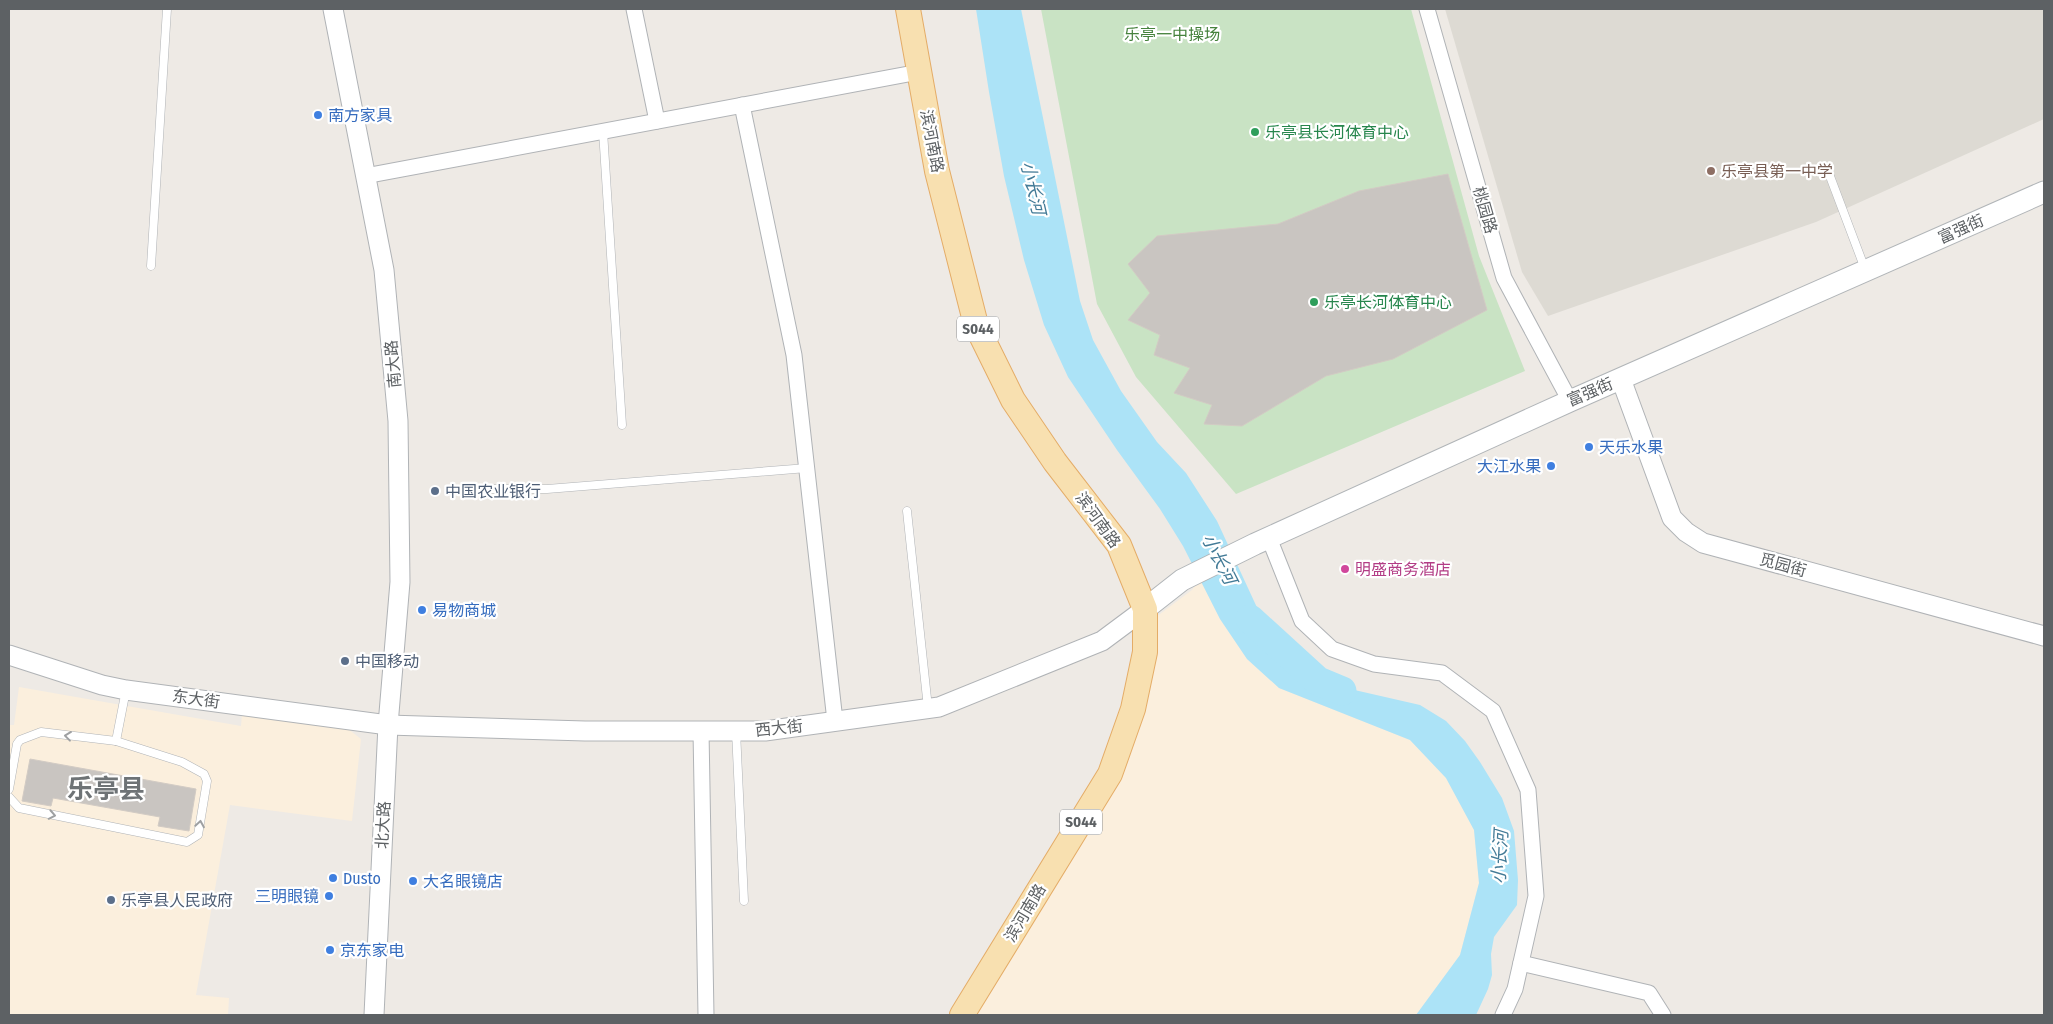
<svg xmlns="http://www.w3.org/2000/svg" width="2053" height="1024" font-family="'Fira Sans Condensed','Noto Sans SC',sans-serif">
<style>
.commercial{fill:#fbefdd}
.education{fill:#dddad3}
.green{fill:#c9e3c4}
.water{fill:#ace3f7}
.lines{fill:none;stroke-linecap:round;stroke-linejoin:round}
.river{stroke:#ace3f7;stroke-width:29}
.building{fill:#c9c5c1;stroke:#d2cbc4}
.service-casing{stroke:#b0b3b6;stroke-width:9}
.minor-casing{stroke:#b0b3b6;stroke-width:17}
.tertiary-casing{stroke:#b0b3b6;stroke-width:21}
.secondary-casing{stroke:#b1b5b8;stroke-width:23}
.primary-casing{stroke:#e4ac67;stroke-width:26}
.service{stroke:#fff;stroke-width:8}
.minor{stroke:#fff;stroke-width:15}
.tertiary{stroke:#fff;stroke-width:19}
.secondary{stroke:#fff;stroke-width:21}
.primary{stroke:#f8e0b0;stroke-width:24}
.oneway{stroke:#9ea0a2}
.shop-dot{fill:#3f7fe0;stroke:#fff;stroke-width:2}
.leisure-dot{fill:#2e9e5b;stroke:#fff;stroke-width:2}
.education-dot{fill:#8d6e63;stroke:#fff;stroke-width:2}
.service-dot{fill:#5c6f8a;stroke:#fff;stroke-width:2}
.hotel-dot{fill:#d1479c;stroke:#fff;stroke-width:2}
.labels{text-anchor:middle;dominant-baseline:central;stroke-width:4.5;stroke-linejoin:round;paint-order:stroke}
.shield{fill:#fff;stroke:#8e9092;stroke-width:1}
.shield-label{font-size:15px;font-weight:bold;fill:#5d6164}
.park-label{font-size:16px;fill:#46823d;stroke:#fff}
.shop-label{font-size:16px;fill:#366cbe;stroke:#fff;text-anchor:start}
.leisure-label{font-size:16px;fill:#27864d;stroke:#fff;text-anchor:start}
.street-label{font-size:16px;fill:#5d6164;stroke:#fff}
.education-label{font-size:16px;fill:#785e54;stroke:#fff;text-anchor:start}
.service-label{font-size:16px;fill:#4e5e75;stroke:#fff;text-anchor:start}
.hotel-label{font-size:16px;fill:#b23c85;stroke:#fff;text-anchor:start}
.water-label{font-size:18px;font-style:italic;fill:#437b97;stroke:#fff}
.town-label{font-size:26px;font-weight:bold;fill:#6e7376;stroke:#fff}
</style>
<rect width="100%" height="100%" fill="#eeeae5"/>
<g class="commercial">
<path d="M1200,579L1220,619L1247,659L1279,688L1410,740L1446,778L1474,830L1479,883L1460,955L1416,1015H974L1120,779L1156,617L1192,590Z"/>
<path d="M19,687L241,726L242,714L347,728L361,739L352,821L230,805L196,995L229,998L228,1015H9V725H14Z"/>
</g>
<path class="education" d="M1445,9H2044V119L1816,222L1548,316L1522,272Z"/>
<path class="green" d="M1041,9H1411L1479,256L1525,371L1236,494L1136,377L1097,304Z"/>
<path class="water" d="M976,9H1021L1080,301L1093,340L1121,391L1157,442L1186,473L1217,521L1260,614L1283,651L1307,671L1337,686L1420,705L1446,721L1465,741L1480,762L1502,798L1514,831L1518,880L1517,905L1494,937L1491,954L1492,975L1488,989L1476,1015H1416L1460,955L1479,883L1474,830L1446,778L1410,740L1279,688L1247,659L1220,619L1183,546L1160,509L1117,450L1068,377L1044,325L1024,260L1004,176L989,92Z"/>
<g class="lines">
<path class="river" d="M1250,619L1318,681L1342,691"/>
</g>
<g class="building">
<path d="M1448,174L1487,310L1393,359L1326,376L1242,426L1204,424L1212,405L1174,393L1190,368L1154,355L1160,335L1128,320L1150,293L1128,264L1157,236L1278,224L1359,191Z"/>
<path d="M30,759L196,789L189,831L158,826L160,817L53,798L51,806L22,801Z"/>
</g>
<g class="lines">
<g class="service-casing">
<g id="service">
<path d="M603,131L622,425"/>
<path d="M1828,171L1865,269"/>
<path d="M151,266L167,9"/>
<path d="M468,489H547L807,468"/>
<path d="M907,511L928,708"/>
<path d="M736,731L744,901"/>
<path d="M116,741L126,690"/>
<path d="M9,789L17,744L20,740L41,732L116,741L182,762L204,774L207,781L198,835L187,842L19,808L9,797"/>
</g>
</g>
<g class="minor-casing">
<g id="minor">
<path d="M634,9L657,121"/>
<path d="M1427,9L1504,278L1570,401"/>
<path d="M742,105L794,355L835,721"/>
<path d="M365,176L919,72"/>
<path d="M1269,538L1302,621L1332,649L1374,664L1442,673L1493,711L1528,790L1536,896L1515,989L1503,1015"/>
<path d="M701,731L706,1015"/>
<path d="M1521,963L1649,993L1663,1015"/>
</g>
</g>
<g class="tertiary-casing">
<g id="tertiary">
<path d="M333,9L384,270L398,421L400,582L388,725L374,1015"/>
<path d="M1621,379L1672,518L1686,532L1703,543L2044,636"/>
<path d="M9,655L102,685L126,690L388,725L585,731H765L939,707L1102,641L1145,609"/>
</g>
</g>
<g class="secondary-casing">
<path id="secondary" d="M1145,609L1182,580L1255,544L1570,401L2044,192"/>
</g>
<g class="primary-casing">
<path id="primary" d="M908,9L937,171L976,325L1013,400L1055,462L1119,545L1145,609V652L1133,709L1110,774L962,1015"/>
</g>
<use href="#service" class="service"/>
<use href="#minor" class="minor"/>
<use href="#tertiary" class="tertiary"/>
<use href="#secondary" class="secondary"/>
<use href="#primary" class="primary"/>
</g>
<defs><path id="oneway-chevron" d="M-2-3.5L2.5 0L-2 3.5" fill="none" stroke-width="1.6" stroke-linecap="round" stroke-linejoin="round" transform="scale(1.25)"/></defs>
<g class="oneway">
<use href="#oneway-chevron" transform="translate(68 736) rotate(-173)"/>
<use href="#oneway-chevron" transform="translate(52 815) rotate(11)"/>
<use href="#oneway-chevron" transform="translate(200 824) rotate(-81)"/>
</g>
<g class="shop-dot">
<circle cx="318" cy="115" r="5"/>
<circle cx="1589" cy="447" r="5"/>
<circle cx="1551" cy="466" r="5"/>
<circle cx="422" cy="610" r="5"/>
<circle cx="333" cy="878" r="5"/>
<circle cx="413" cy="881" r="5"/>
<circle cx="329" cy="896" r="5"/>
<circle cx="330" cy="950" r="5"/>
</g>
<g class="leisure-dot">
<circle cx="1255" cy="132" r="5"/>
<circle cx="1314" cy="302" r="5"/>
</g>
<circle class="education-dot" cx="1711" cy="171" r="5"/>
<g class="service-dot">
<circle cx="435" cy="491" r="5"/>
<circle cx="345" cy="661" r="5"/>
<circle cx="111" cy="900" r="5"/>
</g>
<circle class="hotel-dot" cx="1345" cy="569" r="5"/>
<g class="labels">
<g class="shield">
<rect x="957" y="316.5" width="42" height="25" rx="4"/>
<rect x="1060" y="809.5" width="42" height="25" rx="4"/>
</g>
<g class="shield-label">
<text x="978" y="329">S044</text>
<text x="1081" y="822">S044</text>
</g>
<g class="park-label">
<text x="1172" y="34">乐亭一中操场</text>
</g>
<g class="shop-label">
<text x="328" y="115">南方家具</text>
<text x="1599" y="447">天乐水果</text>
<text x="1541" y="466" text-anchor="end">大江水果</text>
<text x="432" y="610">易物商城</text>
<text x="343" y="878">Dusto</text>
<text x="423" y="881">大名眼镜店</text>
<text x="319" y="896" text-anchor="end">三明眼镜</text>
<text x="340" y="950">京东家电</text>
</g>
<g class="leisure-label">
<text x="1265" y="132">乐亭县长河体育中心</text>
<text x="1324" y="302">乐亭长河体育中心</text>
</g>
<g class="street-label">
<text transform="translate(932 141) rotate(79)">滨河南路</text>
<text transform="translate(1485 210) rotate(74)">桃园路</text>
<text transform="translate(1961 229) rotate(-24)">富强街</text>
<text transform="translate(393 364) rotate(-95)">南大路</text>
<text transform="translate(1590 392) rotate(-23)">富强街</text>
<text transform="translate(1098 520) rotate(54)">滨河南路</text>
<text transform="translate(1783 565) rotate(15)">觅园街</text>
<text transform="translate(196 699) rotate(8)">东大街</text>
<text transform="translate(779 728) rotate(-6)">西大街</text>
<text transform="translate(383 825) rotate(-87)">北大路</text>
<text transform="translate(1025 913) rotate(-59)">滨河南路</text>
</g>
<g class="education-label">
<text x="1721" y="171">乐亭县第一中学</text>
</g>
<g class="service-label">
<text x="445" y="491">中国农业银行</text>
<text x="355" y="661">中国移动</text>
<text x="121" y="900">乐亭县人民政府</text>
</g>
<g class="hotel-label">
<text x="1355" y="569">明盛商务酒店</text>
</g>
<g class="water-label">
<text transform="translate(1033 188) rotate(77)">小长河</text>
<text transform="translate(1219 559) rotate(63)">小长河</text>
<text transform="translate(1500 857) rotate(-87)">小长河</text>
</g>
<g class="town-label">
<text x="106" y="789">乐亭县</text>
</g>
</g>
<rect width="2053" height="1024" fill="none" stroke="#5d6164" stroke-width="20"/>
</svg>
